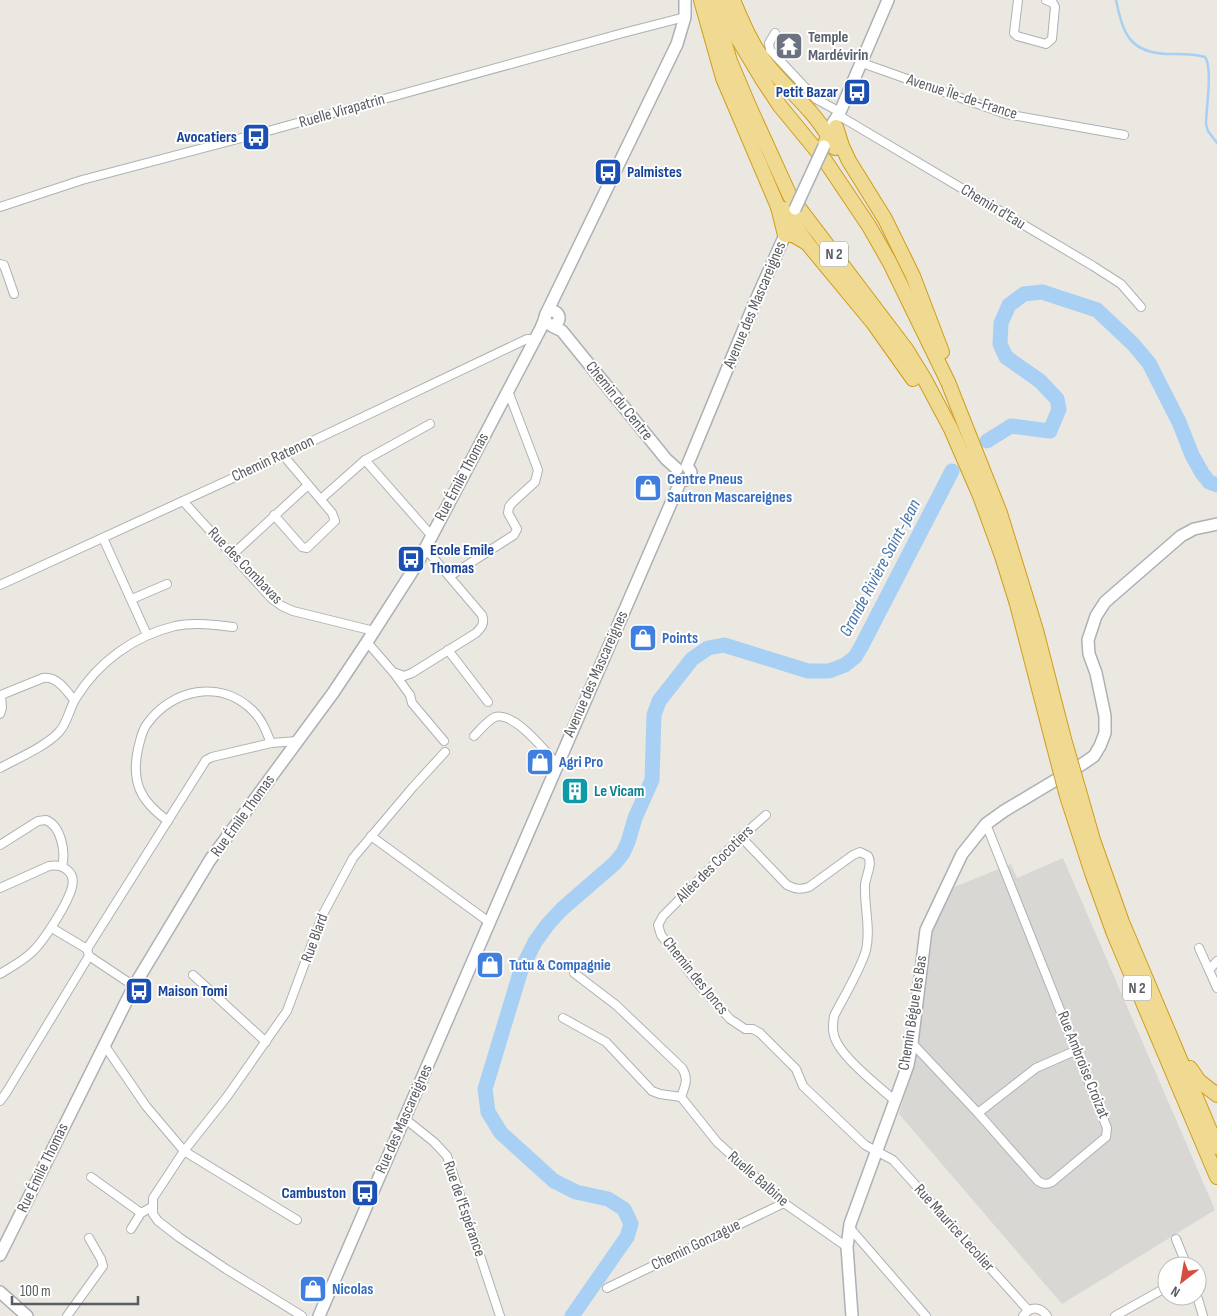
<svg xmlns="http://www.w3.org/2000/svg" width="1217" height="1316" font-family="'Sofia Sans Condensed',sans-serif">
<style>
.industrial{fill:#d9d7d3}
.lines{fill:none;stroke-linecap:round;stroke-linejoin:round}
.stream{stroke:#a7d0f4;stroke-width:2.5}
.river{stroke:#a7d0f4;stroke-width:15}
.street-casing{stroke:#aeb1b5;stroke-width:10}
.secondary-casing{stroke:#adb0b5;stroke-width:14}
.highway-casing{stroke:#d19d1a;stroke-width:16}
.street{stroke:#fff;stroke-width:8}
.secondary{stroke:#fff;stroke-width:11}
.highway{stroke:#f0da92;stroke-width:14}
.secondary-bridge-casing{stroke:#adb0b5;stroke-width:14;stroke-linecap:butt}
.highway-bridge-casing{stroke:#d19d1a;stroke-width:16;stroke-linecap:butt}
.secondary-bridge{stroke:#fff;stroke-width:11}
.highway-bridge{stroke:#f0da92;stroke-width:14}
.labels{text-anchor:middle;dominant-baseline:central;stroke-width:4;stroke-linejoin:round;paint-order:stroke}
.shield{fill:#fff;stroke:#8b8d90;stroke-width:1}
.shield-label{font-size:15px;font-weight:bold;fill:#595c60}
.worship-label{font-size:16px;font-weight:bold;fill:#5b616d;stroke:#fff;text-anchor:start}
.transit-label{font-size:16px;font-weight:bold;fill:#164399;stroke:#fff;text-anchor:end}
.street-label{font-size:16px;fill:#595c60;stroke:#fff}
.shop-label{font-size:16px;font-weight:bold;fill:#366cbe;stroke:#fff;text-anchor:start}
.culture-label{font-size:16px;font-weight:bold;fill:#0d838f;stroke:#fff;text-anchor:start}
.water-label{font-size:18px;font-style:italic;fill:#4b77ab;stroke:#fff}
</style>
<rect width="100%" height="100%" fill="#eae8e1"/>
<path class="industrial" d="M1063,858L1215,1210L1062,1304L899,1114L913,1068L926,980L930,937L952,888L1011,864L1017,878Z"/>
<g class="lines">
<path class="stream" d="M1116,0C1123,33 1129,52 1166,54C1180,54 1192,53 1205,57C1213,68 1206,109 1206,124L1208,131L1217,143"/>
<g class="river">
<path d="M987,441L1011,426L1050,431L1059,409L1057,399L1040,381L1006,357L1000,344L1001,323L1009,305L1024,294L1042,292L1097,310L1133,344L1149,363L1179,422L1192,455L1202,473L1209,482L1217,485"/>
<path d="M572,1316L627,1237L631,1224L624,1209L608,1199L576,1192L554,1181L501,1133L488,1112L485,1089L521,970L535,942L548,924L562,909L615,863L623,853L628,842L635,818L652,780L654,715L659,701L692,659L708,648L724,645L808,671H829L845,665L855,657L861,647L952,471"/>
</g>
<g class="street-casing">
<g id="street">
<path d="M1018,0L1014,33L1017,36L1046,44L1052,39L1055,7L1053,3L1046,0"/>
<path d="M775,33L769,43L770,50L816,99L840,112"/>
<path d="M862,63L1006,114L1124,135"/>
<path d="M838,115L1093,266L1121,284L1141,307"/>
<path d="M0,207L82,180L268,131L623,33L685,17"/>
<path d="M0,264L4,265L5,268L14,294"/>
<path d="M365,460L431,535"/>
<path d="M321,499L365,460L430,424"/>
<path d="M183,501L272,599L282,606L293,611L374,631"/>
<path d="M274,515L302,547L307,548L335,521L332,513L283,455"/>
<path d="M103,538L147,635"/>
<path d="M232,555L308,485"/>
<path d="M450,576L514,535L517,529L508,513L509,507L512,503L535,482L538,470L508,391"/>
<path d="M0,585L283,455L527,339H535"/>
<path d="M132,599L167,584"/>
<path d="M367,642L393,672L404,676L412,673L476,633C482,627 485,623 482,615L425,548"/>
<path d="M448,650L488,702"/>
<path d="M394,673L410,695L412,703L444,741"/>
<path d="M0,714L2,708L1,695L43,678C57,676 66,690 74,700"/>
<path d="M474,736C480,730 488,720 495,717C514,711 545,751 557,764"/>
<path d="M0,768C18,758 45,747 59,732C68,722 69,709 76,698C98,662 134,636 175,626C194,622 214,625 233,627"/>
<path d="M766,815L741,837L663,916L658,925L661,935L700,986L730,1019L745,1029H753L760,1033L796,1069L803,1086L865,1145L893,1160L1028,1310"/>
<path d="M168,821C157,813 145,802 140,790C134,776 135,763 138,749C140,741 142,730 147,724C172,689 220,679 252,710C262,719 266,731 271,743"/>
<path d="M371,836L489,922"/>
<path d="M741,837L787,885C795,889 800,890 809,887L853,855L860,852L868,856C873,864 866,875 865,885C864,906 871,929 866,950C861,969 843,998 834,1016C833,1022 832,1029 834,1035C838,1055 879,1086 895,1101"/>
<path d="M0,845L38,821L46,820C61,826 66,852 62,866"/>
<path d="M0,888L49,866C62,864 76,871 72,887C68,903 44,941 32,952C23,961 11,967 0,974"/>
<path d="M52,928L87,949L89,956L134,986"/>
<path d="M1199,948L1209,970"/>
<path d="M87,949L206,760L212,757L271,743L298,741"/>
<path d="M1217,961L1209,970L1217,988"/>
<path d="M574,973L616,1005L682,1068C689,1079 685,1086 681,1097"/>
<path d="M193,975L266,1042"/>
<path d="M563,1018L606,1042L652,1091L660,1094L681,1097L717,1142L784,1203L847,1247"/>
<path d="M912,1043L978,1113L1038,1181C1043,1184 1046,1185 1052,1182L1106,1137L1107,1128L986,824"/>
<path d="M105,1046L146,1106L184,1151L297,1220"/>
<path d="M0,1101L6,1093L89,956"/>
<path d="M978,1113L1036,1068L1077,1050"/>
<path d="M404,1118L434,1142L447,1156L500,1316"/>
<path d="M91,1177L141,1213"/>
<path d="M849,1227L926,1316"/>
<path d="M131,1229L141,1213L152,1207"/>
<path d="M1176,1239L1187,1266"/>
<path d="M607,1288L784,1203"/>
<path d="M1197,1296L1203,1316"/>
<path d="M67,1316L103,1266L101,1259L89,1238"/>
<path d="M302,1316L226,1269L180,1238L158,1221L153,1214V1198L184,1151L226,1098L287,1011L323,914L353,858L413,787L445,752"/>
<path d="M1023,1316C1030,1306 1040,1306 1047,1316"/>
<path d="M1115,1316L1167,1287"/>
</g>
</g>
<g class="secondary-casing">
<g id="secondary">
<path d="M826,134L840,112L888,0"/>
<circle cx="552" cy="318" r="7"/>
<path d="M546,314L677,44L685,17V0"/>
<path d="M552,326L562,331L666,459L677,469"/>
<path d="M687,466L755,302L785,235L789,229"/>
<path d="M681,480H686L690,477L691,472L687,466"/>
<path d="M0,1255L134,986L210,860L333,693L367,642L417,564L541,328L545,318"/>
<path d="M0,1292L27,1316"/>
<path d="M319,1316L681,480"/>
<path d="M852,1316L847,1247L850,1224L908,1065L912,1043L926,930L962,854L986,824L1004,811L1084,763L1094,756L1100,746L1105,733V716L1096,673L1089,654L1088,640L1096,616L1105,602L1181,536L1194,529L1217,524"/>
</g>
</g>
<g class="highway-casing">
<g id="highway">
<path d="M701,0L723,78L778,207L785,235H793L807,243"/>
<path d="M712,0L730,61L749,106L790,196L906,349L925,380L951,429L980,496L1002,556L1017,604L1053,743"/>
<path d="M722,0L735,34L762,79L780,106L826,162L869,226L890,263L948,382L1000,513L1036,630L1064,739"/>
<path d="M733,0C743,24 753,48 770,68C789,91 813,110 828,136L824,146L831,145L835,148"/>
<path d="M836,127L842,146L849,161L885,219L913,276L942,352"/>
<path d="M778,207L793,213L797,228L807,243L874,324L913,379"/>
<path d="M1079,791L1093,840L1122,922L1217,1147"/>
<path d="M1067,796L1092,873L1114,934L1217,1177"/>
<path d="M1190,1068L1199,1081L1217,1095"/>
</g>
</g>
<use href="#street" class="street"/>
<use href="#secondary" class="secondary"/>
<use href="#highway" class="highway"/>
<g class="secondary-bridge-casing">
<path id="secondary-bridge" d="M795,209L824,146"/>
</g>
<g class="highway-bridge-casing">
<g id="highway-bridge">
<path d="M1064,739L1079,791"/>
<path d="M1053,743L1067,796"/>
</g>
</g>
<use href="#secondary-bridge" class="secondary-bridge"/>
<use href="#highway-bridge" class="highway-bridge"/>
</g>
<defs>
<g id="temple-square" transform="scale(1.4375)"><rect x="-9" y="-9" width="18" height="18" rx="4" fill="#6b7280" stroke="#fff"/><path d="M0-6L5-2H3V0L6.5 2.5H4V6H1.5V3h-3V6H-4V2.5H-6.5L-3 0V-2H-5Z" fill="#fff"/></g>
<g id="bus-square" transform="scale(1.4375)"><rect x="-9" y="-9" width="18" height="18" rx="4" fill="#1a4fb4" stroke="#fff"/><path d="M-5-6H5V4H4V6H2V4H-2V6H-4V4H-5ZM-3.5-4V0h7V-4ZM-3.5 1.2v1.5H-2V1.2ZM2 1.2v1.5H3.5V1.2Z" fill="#fff"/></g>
<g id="shop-square" transform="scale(1.4375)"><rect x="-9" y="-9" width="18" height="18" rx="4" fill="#3f7fe0" stroke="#fff"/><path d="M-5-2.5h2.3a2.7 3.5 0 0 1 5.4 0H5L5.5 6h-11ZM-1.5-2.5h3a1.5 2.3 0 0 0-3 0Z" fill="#fff"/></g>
<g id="building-square" transform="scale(1.4375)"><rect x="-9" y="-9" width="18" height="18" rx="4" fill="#0f9aa8" stroke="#fff"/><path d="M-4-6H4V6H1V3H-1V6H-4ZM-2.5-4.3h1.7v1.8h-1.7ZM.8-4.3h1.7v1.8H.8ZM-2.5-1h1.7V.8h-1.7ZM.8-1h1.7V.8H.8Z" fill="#fff"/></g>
</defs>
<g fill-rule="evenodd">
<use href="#temple-square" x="789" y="46"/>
<use href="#bus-square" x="857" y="92"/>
<use href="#bus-square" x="256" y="137"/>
<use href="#bus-square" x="608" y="172"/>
<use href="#shop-square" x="648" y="488"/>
<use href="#bus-square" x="411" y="559"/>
<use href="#shop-square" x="643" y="638"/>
<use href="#shop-square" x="540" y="762"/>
<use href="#building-square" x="575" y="791"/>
<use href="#shop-square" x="490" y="965"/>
<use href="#bus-square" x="139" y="991"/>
<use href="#bus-square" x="365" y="1193"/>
<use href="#shop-square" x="313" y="1289"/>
</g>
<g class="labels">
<g class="shield">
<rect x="820" y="241.5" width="28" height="25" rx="4"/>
<rect x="1123" y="975.5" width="28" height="25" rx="4"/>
</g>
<g class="shield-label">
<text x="834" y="254">N 2</text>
<text x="1137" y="988">N 2</text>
</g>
<g class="worship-label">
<text x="808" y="37">Temple<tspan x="808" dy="18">Mardévirin</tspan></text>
</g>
<g class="transit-label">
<text x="838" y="92">Petit Bazar</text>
<text x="237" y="137">Avocatiers</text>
<text x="627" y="172" text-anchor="start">Palmistes</text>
<text x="430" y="550" text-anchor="start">Ecole Emile<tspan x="430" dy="18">Thomas</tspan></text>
<text x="158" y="991" text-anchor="start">Maison Tomi</text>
<text x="346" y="1193">Cambuston</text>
</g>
<g class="street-label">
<text transform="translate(962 97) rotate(18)">Avenue Île-de-France</text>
<text transform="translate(342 111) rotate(-16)">Ruelle Virapatrin</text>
<text transform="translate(993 207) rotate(31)">Chemin d'Eau</text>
<text transform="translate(755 305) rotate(-67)">Avenue des Mascareignes</text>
<text transform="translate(619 401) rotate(51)">Chemin du Centre</text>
<text transform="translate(273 459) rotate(-25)">Chemin Ratenon</text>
<text transform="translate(462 477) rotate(-62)">Rue Émile Thomas</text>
<text transform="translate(245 566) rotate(46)">Rue des Combavas</text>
<text transform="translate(596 674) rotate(-66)">Avenue des Mascareignes</text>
<text transform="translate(243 816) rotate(-54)">Rue Émile Thomas</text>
<text transform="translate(715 864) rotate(-45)">Allée des Cocotiers</text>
<text transform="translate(315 938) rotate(-70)">Rue Blard</text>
<text transform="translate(695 976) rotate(51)">Chemin des Joncs</text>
<text transform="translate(913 1013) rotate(-81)">Chemin Bégue les Bas</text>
<text transform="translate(1083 1065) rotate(68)">Rue Ambroise Croizat</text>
<text transform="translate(404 1119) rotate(-66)">Rue des Mascareignes</text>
<text transform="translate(43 1168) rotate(-64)">Rue Émile Thomas</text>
<text transform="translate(758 1179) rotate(41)">Ruelle Balbine</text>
<text transform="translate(464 1209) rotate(71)">Rue de l'Espérance</text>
<text transform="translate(954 1228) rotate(48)">Rue Maurice Lecolier</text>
<text transform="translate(696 1245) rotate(-26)">Chemin Gonzague</text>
</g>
<g class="shop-label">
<text x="667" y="479">Centre Pneus<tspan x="667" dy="18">Sautron Mascareignes</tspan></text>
<text x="662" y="638">Points</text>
<text x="559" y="762">Agri Pro</text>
<text x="509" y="965">Tutu &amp; Compagnie</text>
<text x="332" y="1289">Nicolas</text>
</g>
<g class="culture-label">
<text x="594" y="791">Le Vicam</text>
</g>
<g class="water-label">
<text transform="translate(880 568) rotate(-62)">Grande Rivière Saint-Jean</text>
</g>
</g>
<g transform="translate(1182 1281) rotate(211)"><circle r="24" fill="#ffffff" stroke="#bdbebf"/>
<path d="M0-4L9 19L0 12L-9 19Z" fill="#d44d3d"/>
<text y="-8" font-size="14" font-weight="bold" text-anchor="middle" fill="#595c60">N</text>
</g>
<path d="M12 1296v8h126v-8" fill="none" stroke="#595c60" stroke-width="2.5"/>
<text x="20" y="1296" font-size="15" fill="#595c60" stroke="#ffffff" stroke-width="4" paint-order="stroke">100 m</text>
</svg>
